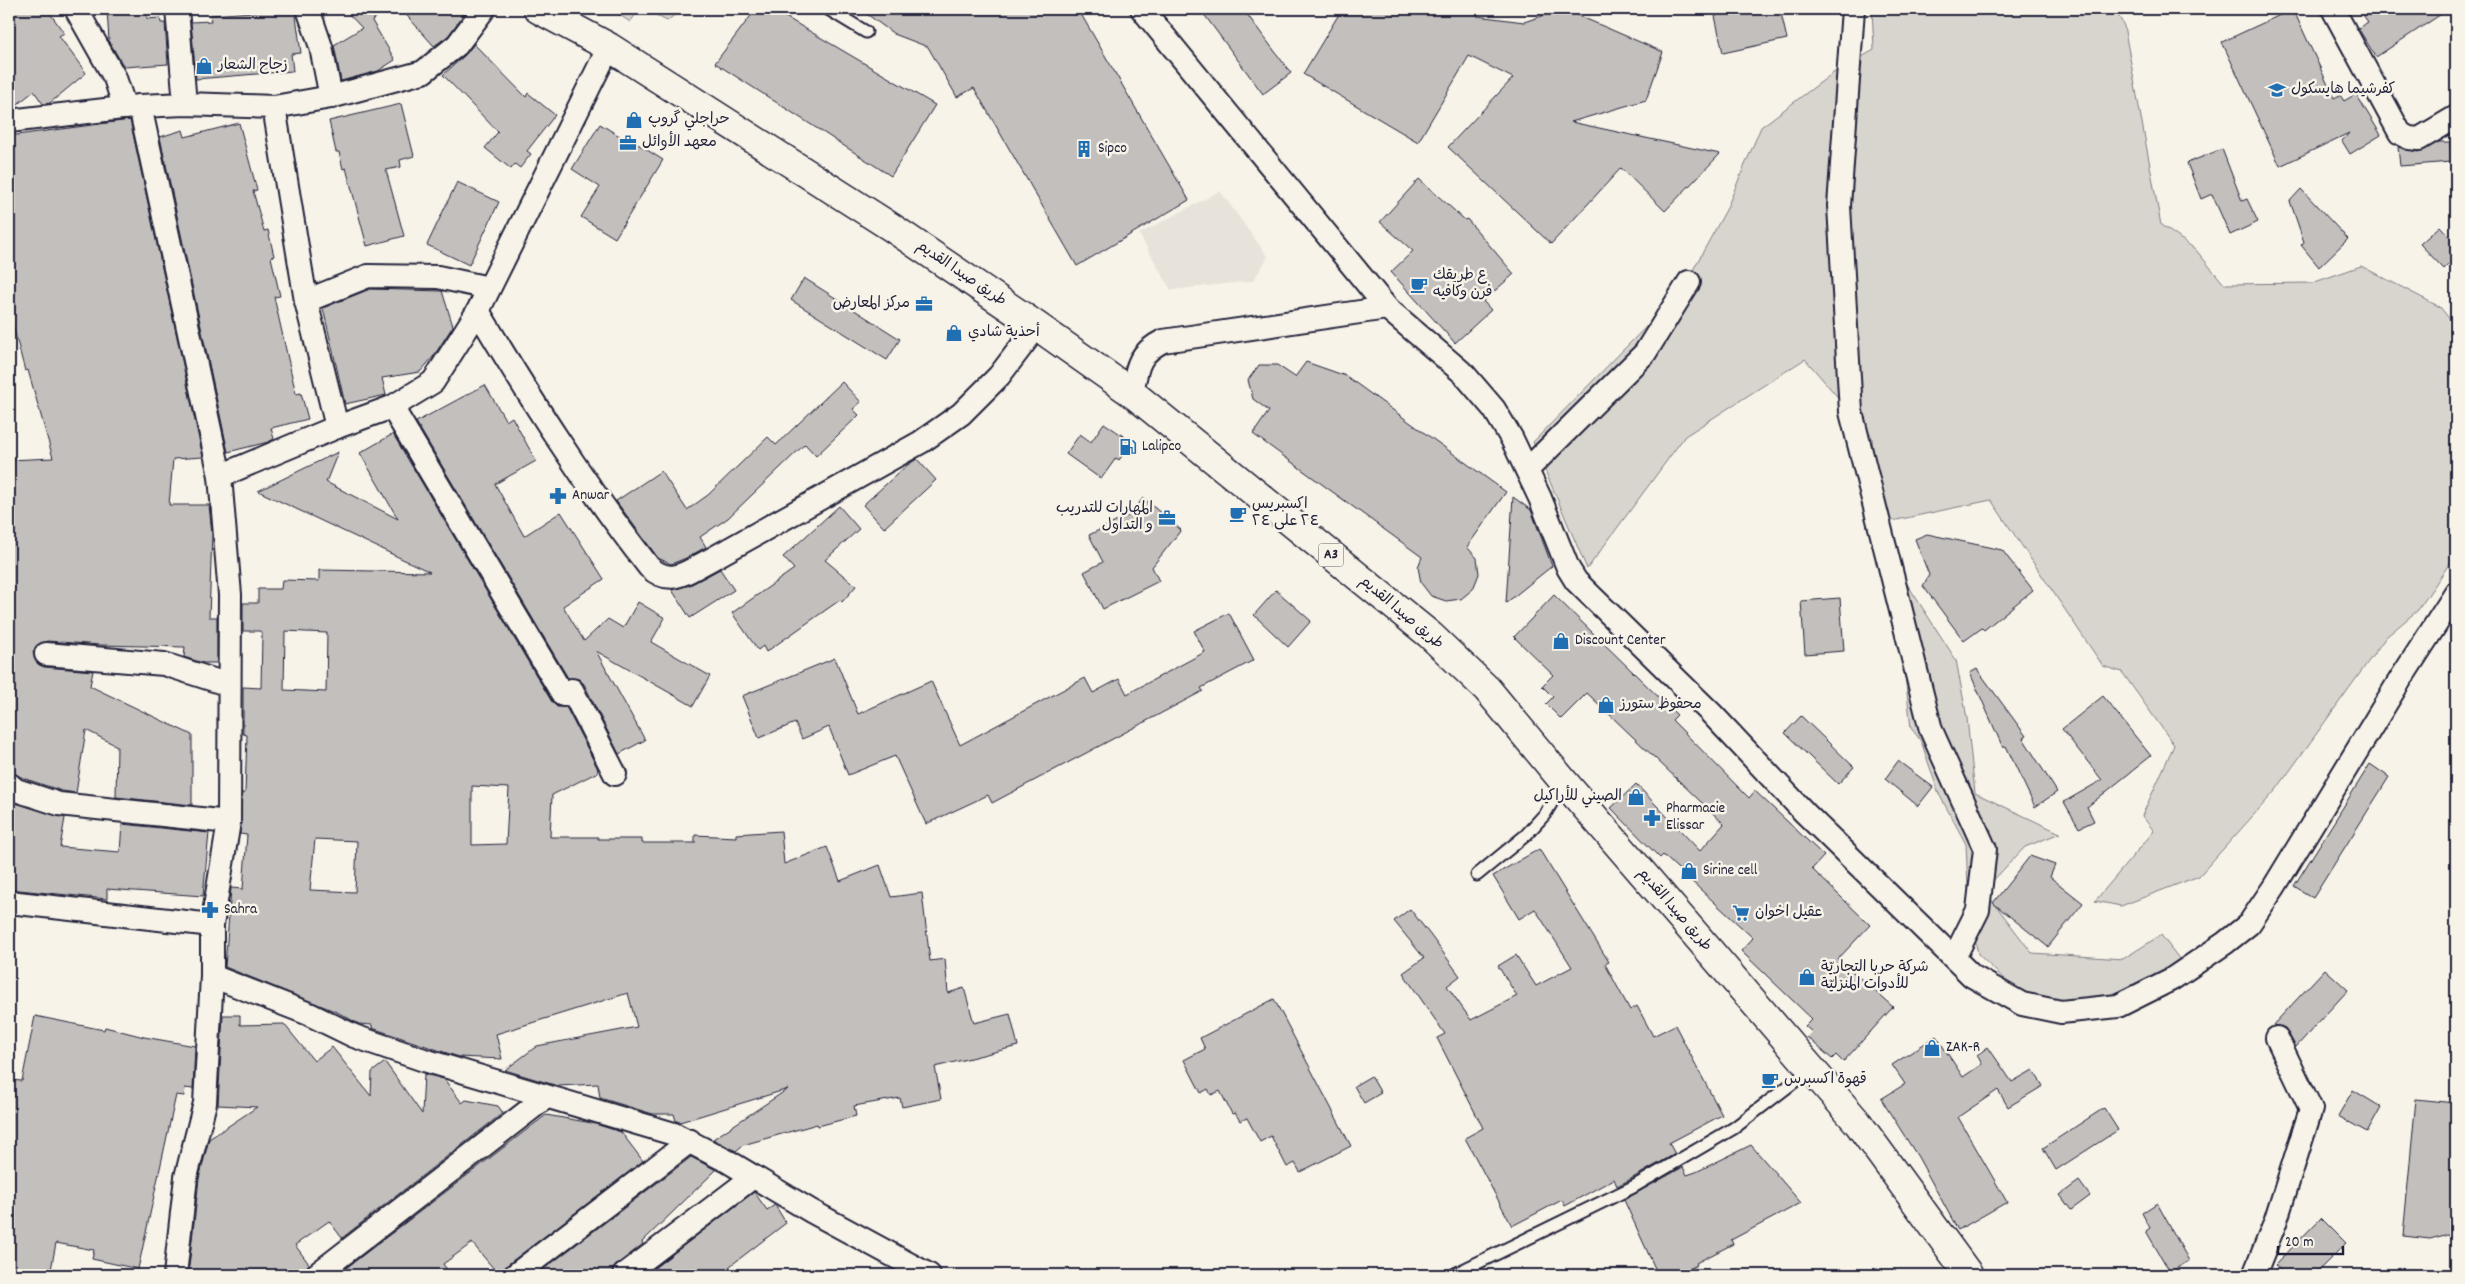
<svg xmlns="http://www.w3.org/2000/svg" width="2465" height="1284" font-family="Dekko,'Playpen Sans Arabic',sans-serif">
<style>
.built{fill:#e7e3db}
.green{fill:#d8d5cf;stroke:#7d7c85}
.building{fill:#c2bfbd;stroke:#22223b;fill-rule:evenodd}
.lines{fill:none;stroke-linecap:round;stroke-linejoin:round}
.service-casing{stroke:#22223b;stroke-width:15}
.minor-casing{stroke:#22223b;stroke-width:26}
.trunk-casing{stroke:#22223b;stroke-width:31}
.service{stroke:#f7f3e8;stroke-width:11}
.minor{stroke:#f7f3e8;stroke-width:22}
.trunk{stroke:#f7f3e8;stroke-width:28}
.labels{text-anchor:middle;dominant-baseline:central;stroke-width:5;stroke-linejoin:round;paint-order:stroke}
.shield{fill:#f7f3e8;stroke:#62616f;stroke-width:1}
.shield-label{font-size:14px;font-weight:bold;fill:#22223b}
.poi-label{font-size:15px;fill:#22223b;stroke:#f7f3e8;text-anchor:start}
.street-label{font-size:15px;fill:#22223b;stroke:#f7f3e8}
</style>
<rect width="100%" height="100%" fill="#f7f3e8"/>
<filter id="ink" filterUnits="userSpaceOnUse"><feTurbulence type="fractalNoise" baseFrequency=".02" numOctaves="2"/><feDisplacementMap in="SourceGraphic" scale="10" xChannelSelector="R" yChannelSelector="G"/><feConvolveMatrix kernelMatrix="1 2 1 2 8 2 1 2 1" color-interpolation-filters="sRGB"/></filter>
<g filter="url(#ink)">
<path class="built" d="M1220,191L1268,257L1253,281L1171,290L1139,234Z"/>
<g class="green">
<path d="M611,9H640L630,22Z"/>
<path d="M644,9H682L667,21Z"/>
<path d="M1872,9H2115L2124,26L2161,225L2195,249L2224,284L2312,283L2361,266L2440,307L2456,327V554L2418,610L2386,637L2276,790L2199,876L2121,906L2095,901L2154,831L2142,816L2174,745L2122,672L2103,666L1991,500L1878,524L1872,437L1805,359L1685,436L1587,569L1533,442L1682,290L1726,210L1761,127L1833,73L1874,50Z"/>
<path d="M1893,572L1902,576L1956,660L1967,718L1975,793L2060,833L2025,847L1984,890L2032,953L2123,959L2161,935L2180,960L2146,981L2057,1015L2028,1002L1978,954L1969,909L1966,844L1939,794L1921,741L1911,728Z"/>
</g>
<g class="building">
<path d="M9,9H47L64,33L59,36L86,73L50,103L43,104L34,91L14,107L9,108Z"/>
<path d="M107,9H147V19L160,18L161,23H165L168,64L124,67L109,41Z"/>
<path d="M295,9L301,53L291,54L293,71L196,79L191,22L211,21L210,15Z"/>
<path d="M344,9H385L372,21L395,60L378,71L341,81L334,45L362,28Z"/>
<path d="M401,9H459L464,14L448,36L434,46Z"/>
<path d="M756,9H772L935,105L891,176L715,63Z"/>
<path d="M860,9H1078L1189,200L1077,266L974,88L957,97L928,47L894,34Z"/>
<path d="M1200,9H1243L1291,73L1263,94Z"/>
<path d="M1342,9H1481L1477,16L1524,22L1563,9L1663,52L1646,100L1571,122L1720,154L1665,211L1621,168L1551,244L1448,147L1513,78L1469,56L1418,142L1303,74Z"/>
<path d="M1718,9H1780L1787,39L1723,53L1715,16L1719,15Z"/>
<path d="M2293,9L2334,98L2340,95L2344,101L2356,94L2381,135L2350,154L2342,141L2349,133L2280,166L2222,42Z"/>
<path d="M2359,9H2449L2376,57L2358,28L2368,22Z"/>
<path d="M474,44L526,97L528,93L555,115L527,151L531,154L520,168L515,164L511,169L485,148L498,132L443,75L465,55Z"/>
<path d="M401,104L414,156L400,160L401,167L386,170L404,236L367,246L346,168L343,169L339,152H336L329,121Z"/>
<path d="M130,120L203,457L173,459L169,505H209L212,534L209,617H217V663H203L184,657L185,647L100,645L47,641L36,646L33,653L38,664L44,667L93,671L90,686L192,735V805L116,797L117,746L86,730L76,793L62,791L23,778L9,771V460L53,458L28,370L25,371L11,318H9V136Z"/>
<path d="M239,123L257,190L253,191L264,231L268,230L274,256L271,257L280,296L274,297L296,394L301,393L308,419L271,428L274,439L268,442L228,452L160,137L183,130L185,137Z"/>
<path d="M600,124L626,140L628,138L663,160L615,238L581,217L600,187L572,169Z"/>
<path d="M2439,142H2450L2451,162L2400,166L2398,147L2418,152Z"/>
<path d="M2222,149L2242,201L2247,199L2258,222L2230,235L2212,194L2201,199L2187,163Z"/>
<path d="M1419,179L1465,220L1467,219L1514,274L1483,301L1491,310L1455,343L1391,272L1413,251L1380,222Z"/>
<path d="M457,182L499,202L469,265L427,245Z"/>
<path d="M2301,189L2348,239L2319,267L2301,245L2304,242L2290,201Z"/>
<path d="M2440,226L2456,244V257L2444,269L2420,244Z"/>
<path d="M804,278L900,339L887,360L791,300Z"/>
<path d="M370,289L442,291L453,326L433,357L420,372L382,378L386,395L345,404L323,308Z"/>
<path d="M1306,362L1346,376L1506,492L1467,547L1477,558L1479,574L1473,589L1461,599L1446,601L1431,596L1421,583L1418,567L1422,557L1253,434L1269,411L1253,399L1248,380L1259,365H1277L1295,377Z"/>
<path d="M842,382L861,402L853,409L859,415L816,456L805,444L728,518L700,537L706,547L686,558L671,564L658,558L616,501L661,471L687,510L708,495L768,437L776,445Z"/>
<path d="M485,385L506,421L512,417L536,461L495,484L524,536L561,512L604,579L563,606L584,641L608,619L623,628L638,602L665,618L651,642L710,676L693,706L596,651L645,740L619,754L584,684L579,679L568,678L416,422Z"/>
<path d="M1104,423L1132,442L1119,460L1116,458L1101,479L1066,454L1080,434L1091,442Z"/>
<path d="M393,434L552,702L557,707H566L597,767L598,772L552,795L550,837H598V839H642V843H695V835L736,837V834L781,831L784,864L827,847L840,881L880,865L891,897L922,893L930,961L945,959L948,993L964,988L974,1023L1010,1014L1018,1046L935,1067L941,1099L902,1107L900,1098L854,1106L856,1116L818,1126L817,1124L743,1145L736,1151L713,1139L788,1089L680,1122L676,1121L674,1114H653L600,1098L598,1084L558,1086L505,1070L537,1046L637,1027L628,993L496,1034L502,1059L459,1057L372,1028V1025L359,1024L337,1012L225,967L231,888L243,889L247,835L240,834L242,793H245L247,735L243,734V687L261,688L262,634L260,631H243V603H258V589H281L282,580L319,581V570L430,572L258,491L338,452L326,482L398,519L360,453ZM285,631L327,633L326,692L284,690ZM472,786L509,788L506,844L472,845ZM315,839L357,841L355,892L310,890Z"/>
<path d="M917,459L936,480L884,528L863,505L906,466Z"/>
<path d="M1513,497L1531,510L1552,566L1506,603Z"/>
<path d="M1143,498L1181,530L1152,567L1159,581L1103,609L1084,572L1103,562L1089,535L1130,515Z"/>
<path d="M839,506L859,529L825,560L856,586L842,602L840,600L766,652L763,646L758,650L732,613L794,569L783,557Z"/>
<path d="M1927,534L2002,550L2033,590L1984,630L1982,628L1964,641L1923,586L1929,575L1915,539Z"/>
<path d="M720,569L734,590L690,618L672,590L690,585Z"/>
<path d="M1276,590L1311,621L1288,647L1254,615Z"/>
<path d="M1554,595L1677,715L1672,720L1749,798L1755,791L1824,856L1812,869L1870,925L1838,959L1893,1007L1843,1062L1836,1055L1832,1059L1807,1037L1812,1032L1805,1026L1812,1019L1741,951L1753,938L1663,855L1660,858L1611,808L1636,784L1700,851L1724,824L1587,693L1561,719L1546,704L1553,697L1542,686L1553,675L1514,637Z"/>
<path d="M1840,598L1844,651L1805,654L1801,601Z"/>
<path d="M1229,613L1254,660L1201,688L1203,691L992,803L988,795L926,824L895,756L848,775L829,727L802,739L795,723L759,738L742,696L835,658L858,714L931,681L960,745L1085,678L1093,693L1119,679L1127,694L1205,652L1194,631Z"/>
<path d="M1977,669L2026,736L2023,738L2057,792L2035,807L2006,746L2003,748L1970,673Z"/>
<path d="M2103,696L2151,756L2087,807L2094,821L2079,828L2064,802L2102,780L2062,729Z"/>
<path d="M1801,716L1854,767L1838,784L1785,733Z"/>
<path d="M1898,761L1933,787L1918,806L1885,779Z"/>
<path d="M2370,764L2389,777L2313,898L2294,886Z"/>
<path d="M9,801L65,818L60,847L120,852L122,824L209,833L203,896L107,889V899L9,889Z"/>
<path d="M1539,849L1609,962L1605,964L1630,1010L1637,1006L1653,1036L1675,1025L1722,1115L1669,1143L1675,1154L1629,1180L1617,1186L1614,1179L1565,1206L1562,1200L1512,1226L1465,1138L1483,1128L1437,1038L1445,1034L1403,973L1424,958L1394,921L1410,909L1431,936L1460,976L1447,986L1471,1020L1517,996L1498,966L1516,955L1536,986L1572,967L1535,909L1519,919L1493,876Z"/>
<path d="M2030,856L2055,865L2050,877L2083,903L2048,947L1993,903Z"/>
<path d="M2325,969L2348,990L2296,1047L2285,1028L2273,1025Z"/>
<path d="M1274,999L1351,1146L1300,1172L1295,1163L1287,1167L1271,1136L1260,1142L1247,1118L1240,1121L1235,1113L1232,1114L1220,1091L1211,1095L1208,1089L1201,1093L1184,1060L1205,1049L1200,1038Z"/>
<path d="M223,1015H240V1025L284,1024L314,1061L332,1047L371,1096L372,1072L385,1062L422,1114L424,1074L444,1079L462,1103L466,1100L498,1106L503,1113L342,1238L329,1221L295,1245L309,1264L303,1275H188L199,1179L209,1139L257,1107L218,1105Z"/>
<path d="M35,1016L104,1030L105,1027L144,1037L195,1046L193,1089L185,1088L184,1096L176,1095L138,1269L92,1259L94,1250L56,1243L50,1275H9V1080L22,1081Z"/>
<path d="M1936,1036L1963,1077L1982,1064L1977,1055L1988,1047L2012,1082L2033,1070L2043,1086L2008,1107L1998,1090L1958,1117L2007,1202L1958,1230L1918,1157L1881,1099L1905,1084L1892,1065Z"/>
<path d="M1371,1076L1381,1093L1364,1103L1354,1086Z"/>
<path d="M2353,1090L2381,1107L2367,1132L2338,1116Z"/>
<path d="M2416,1099L2456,1103V1232L2430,1239L2403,1236Z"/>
<path d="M2104,1108L2118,1130L2056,1170L2043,1148Z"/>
<path d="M546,1115L592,1123L621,1132L643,1161L507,1265L502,1275H499L472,1243L443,1264L451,1275H337Z"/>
<path d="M1751,1145L1801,1203L1731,1240L1733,1244L1696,1263L1697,1265L1677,1275H1658L1624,1200L1683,1167L1687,1175L1696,1172Z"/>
<path d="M691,1157L716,1170L642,1242L643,1244L616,1265L611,1275H536Z"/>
<path d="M2079,1181L2090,1196L2071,1210L2060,1195Z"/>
<path d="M754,1192L767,1210L775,1205L786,1223L730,1266L723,1275H645Z"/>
<path d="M2157,1203L2189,1261L2170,1272L2146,1231L2150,1228L2142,1213Z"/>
<path d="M2321,1218L2346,1243L2314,1275H2286L2275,1265Z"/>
</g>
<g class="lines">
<g class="service-casing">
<g id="service">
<path d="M828,9L866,32"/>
<path d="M1477,875L1526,835L1545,814L1564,782"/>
<path d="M1455,1274L1633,1187L1734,1128L1811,1069"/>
</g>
</g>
<g class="minor-casing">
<g id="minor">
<path d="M76,9L115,78L125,108"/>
<path d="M177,9L185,104"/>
<path d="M308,9L321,47L331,97"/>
<path d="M1142,9L1387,308L1464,374L1494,409L1512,439L1540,498L1568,568L1576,581L1711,713L1805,813L1972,976L2022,1004L2061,1012L2118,1006L2172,979L2225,943L2249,924L2274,887L2400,680L2456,593"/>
<path d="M1853,9L1839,206L1851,412L1931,730L1985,849L1978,910L1954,958"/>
<path d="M2333,9L2400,133L2409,138L2419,139L2456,117"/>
<path d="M140,106L220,476L230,595L229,822L212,925V976L205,1103L186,1177L175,1275"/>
<path d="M274,107L306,301L337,427"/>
<path d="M9,121L140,106L185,104L274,107L331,97L423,72L457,45L484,9"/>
<path d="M306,301L368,276L438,277L489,288"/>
<path d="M478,311C531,400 585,485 649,567C671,587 686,572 708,561L921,442L961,414L999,376L1037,326"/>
<path d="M1132,393C1137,368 1137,354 1163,341L1387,308"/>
<path d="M392,407L563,695L572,690L615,774"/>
<path d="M1527,470L1645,353L1689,282"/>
<path d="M220,476L337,427L392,407L433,382L478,311L609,47"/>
<path d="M46,654L164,664L229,685"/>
<path d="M9,784L16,790L59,804L229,822"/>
<path d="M9,902L212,925"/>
<path d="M212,976L309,1014L354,1036L424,1060L674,1134L729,1162L811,1211L929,1275"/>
<path d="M316,1275L546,1097"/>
<path d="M515,1275L690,1141"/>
<path d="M624,1275L753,1177"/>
<path d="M2254,1275L2275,1223L2311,1109L2277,1038"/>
</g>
</g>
<g class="trunk-casing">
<path id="trunk" d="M538,9L609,47L891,227L1037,326L1132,393L1430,635L1487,689L1564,782L1858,1123L1969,1275"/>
</g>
<use href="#service" class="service"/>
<use href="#minor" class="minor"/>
<use href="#trunk" class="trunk"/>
</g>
</g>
<defs>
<g id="shop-bare" transform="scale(1.35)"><path d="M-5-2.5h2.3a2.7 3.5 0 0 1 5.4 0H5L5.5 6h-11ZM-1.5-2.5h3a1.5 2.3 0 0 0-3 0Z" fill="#1f6fb2" stroke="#f7f3e8" stroke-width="2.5" paint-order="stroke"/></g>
<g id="school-bare" transform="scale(1.35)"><path d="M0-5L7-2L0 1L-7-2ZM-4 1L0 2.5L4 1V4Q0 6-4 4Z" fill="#1f6fb2" stroke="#f7f3e8" stroke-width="2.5" paint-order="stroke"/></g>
<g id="office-bare" transform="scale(1.35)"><path d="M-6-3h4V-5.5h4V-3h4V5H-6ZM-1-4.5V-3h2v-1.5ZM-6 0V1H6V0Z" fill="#1f6fb2" stroke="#f7f3e8" stroke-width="2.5" paint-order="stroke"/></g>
<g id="building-bare" transform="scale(1.35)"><path d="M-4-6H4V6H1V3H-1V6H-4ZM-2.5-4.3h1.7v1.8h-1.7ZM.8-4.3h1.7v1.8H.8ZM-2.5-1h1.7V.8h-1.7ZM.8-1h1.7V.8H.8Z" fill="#1f6fb2" stroke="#f7f3e8" stroke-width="2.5" paint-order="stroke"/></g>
<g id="cafe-bare" transform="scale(1.35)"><path d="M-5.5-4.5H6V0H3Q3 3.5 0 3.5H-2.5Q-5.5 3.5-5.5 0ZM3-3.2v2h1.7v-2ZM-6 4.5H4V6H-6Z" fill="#1f6fb2" stroke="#f7f3e8" stroke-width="2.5" paint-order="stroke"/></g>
<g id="fuel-bare" transform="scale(1.35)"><path d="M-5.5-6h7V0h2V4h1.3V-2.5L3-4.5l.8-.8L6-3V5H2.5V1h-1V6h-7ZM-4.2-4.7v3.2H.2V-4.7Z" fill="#1f6fb2" stroke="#f7f3e8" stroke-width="2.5" paint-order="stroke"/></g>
<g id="pharmacy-bare" transform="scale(1.35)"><path d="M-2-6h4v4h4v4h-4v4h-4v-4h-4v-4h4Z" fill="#1f6fb2" stroke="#f7f3e8" stroke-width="2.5" paint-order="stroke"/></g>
<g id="supermarket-bare" transform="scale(1.35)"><path d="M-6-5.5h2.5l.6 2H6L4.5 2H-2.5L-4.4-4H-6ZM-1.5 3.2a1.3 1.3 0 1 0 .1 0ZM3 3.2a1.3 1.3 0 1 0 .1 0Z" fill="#1f6fb2" stroke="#f7f3e8" stroke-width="2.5" paint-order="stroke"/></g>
</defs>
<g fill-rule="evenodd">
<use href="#shop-bare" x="204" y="66"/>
<use href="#school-bare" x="2277" y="90"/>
<use href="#shop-bare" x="634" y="120"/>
<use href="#office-bare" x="628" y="143"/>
<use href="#building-bare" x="1084" y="149"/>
<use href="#cafe-bare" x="1419" y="285"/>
<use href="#office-bare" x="924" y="304"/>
<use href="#shop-bare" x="954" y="333"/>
<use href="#fuel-bare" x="1128" y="447"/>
<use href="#pharmacy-bare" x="558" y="496"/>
<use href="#cafe-bare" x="1238" y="514"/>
<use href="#office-bare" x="1167" y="518"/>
<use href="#shop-bare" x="1561" y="641"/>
<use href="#shop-bare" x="1606" y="705"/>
<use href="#shop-bare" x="1636" y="797"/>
<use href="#pharmacy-bare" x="1652" y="818"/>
<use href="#shop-bare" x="1689" y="871"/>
<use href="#pharmacy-bare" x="210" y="910"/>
<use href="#supermarket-bare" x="1741" y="913"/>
<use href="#shop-bare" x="1807" y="977"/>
<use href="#shop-bare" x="1932" y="1048"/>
<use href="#cafe-bare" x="1770" y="1080"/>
</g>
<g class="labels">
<rect class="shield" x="1318.5" y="543.5" width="25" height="23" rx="4"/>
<g class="shield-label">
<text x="1331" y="555">A3</text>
</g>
<g class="poi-label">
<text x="218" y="66">زجاح الشعار</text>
<text x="2291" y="90">كفرشيما هايسكول</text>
<text x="648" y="120">حراجلي گروپ</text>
<text x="642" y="143">معهد الأوائل</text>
<text x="1098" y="149">Sipco</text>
<text x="1433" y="276">ع طريقك<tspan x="1433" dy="17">فرن وكافيه</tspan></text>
<text x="910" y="304" text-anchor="end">مركز المعارض</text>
<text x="968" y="333">أحذية شادي</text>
<text x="1142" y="447">Lalipco</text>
<text x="572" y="496">Anwar</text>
<text x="1252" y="505">اكسبريس<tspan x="1252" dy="17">٢٤ على ٢٤</tspan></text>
<text x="1153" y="509" text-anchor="end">المهارات للتدريب<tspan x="1153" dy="17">و التداول</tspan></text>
<text x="1575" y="641">Discount Center</text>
<text x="1620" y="705">محفوظ ستورز</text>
<text x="1622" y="797" text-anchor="end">الصيني للأراكيل</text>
<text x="1666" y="809">Pharmacie<tspan x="1666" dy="17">Elissar</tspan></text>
<text x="1703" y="871">Sirine cell</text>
<text x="224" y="910">Sahra</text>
<text x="1755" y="913">عقيل اخوان</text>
<text x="1821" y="968">شركة حربا التجاريّة<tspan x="1821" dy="17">للأدوات المنزليّة</tspan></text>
<text x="1946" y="1048">ZAK-R</text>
<text x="1784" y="1080">قهوة اكسبرس</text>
</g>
<g class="street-label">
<text transform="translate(961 274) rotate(34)">طريق صيدا القديم</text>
<text transform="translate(1401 613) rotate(40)">طريق صيدا القديم</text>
<text transform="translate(1674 910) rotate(49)">طريق صيدا القديم</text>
</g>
</g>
<rect width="2465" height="1284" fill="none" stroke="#f7f3e8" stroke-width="30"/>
<rect x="15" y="15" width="2435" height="1254" fill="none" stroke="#22223b" stroke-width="2" filter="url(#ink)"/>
<path d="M2278 1246v8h65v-8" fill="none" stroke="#22223b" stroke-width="2.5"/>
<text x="2285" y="1246" font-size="15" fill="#22223b" stroke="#f7f3e8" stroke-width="4" paint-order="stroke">20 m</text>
</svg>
